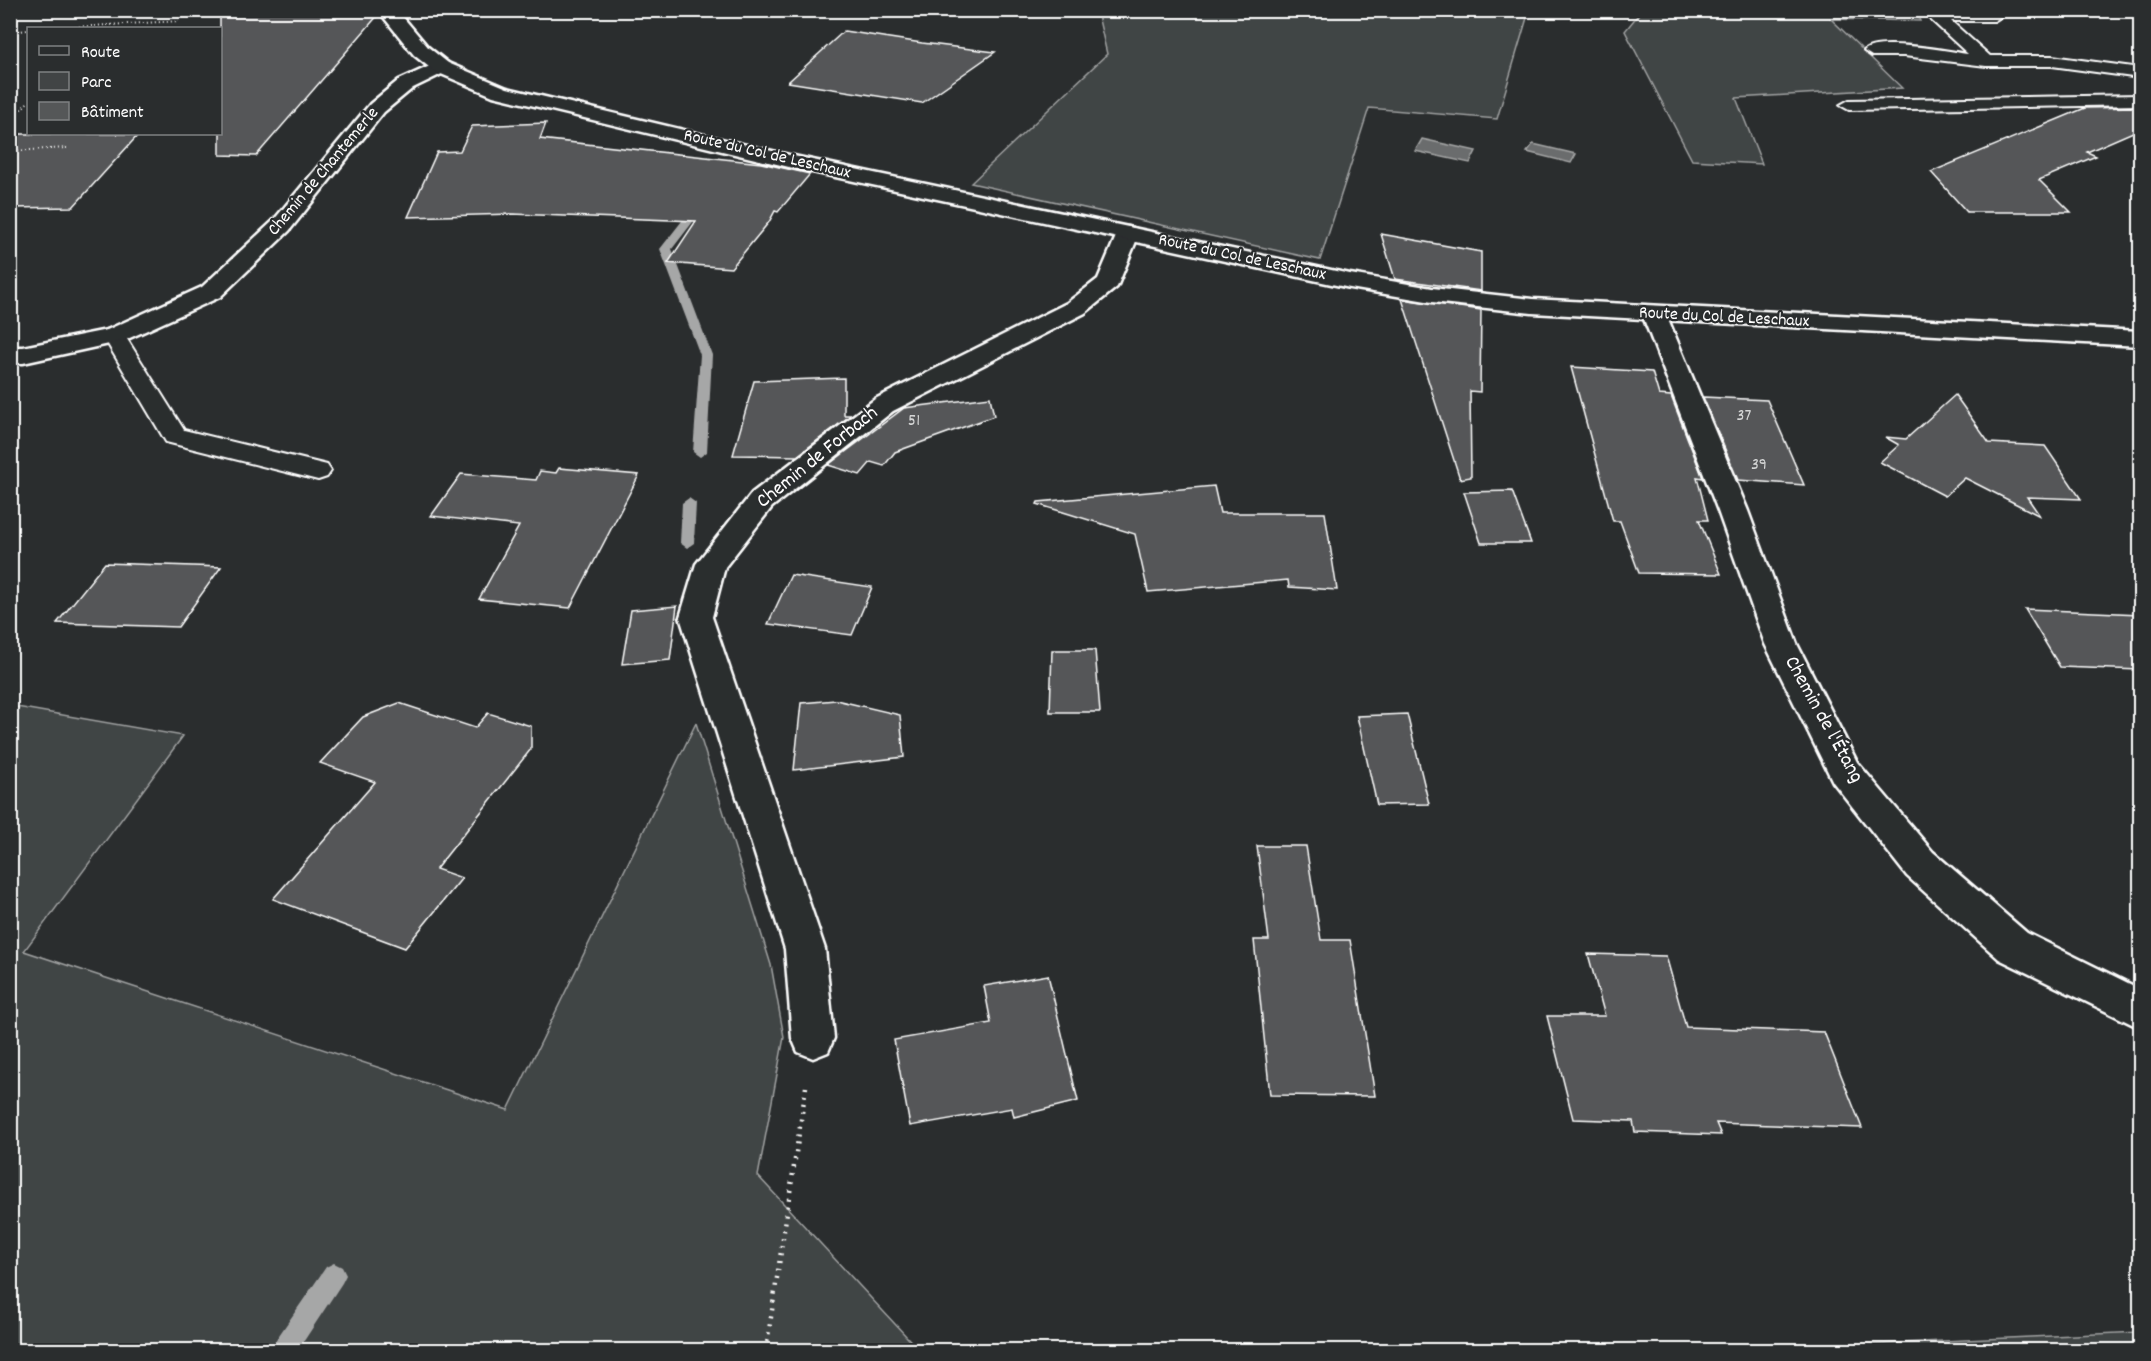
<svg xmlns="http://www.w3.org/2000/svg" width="2151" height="1361" font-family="Dekko,sans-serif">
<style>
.green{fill:#414445;stroke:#a0a2a2;stroke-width:1.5}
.water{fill:#6a6c6d;stroke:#a6a7a7;stroke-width:1.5}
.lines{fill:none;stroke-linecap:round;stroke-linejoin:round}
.stream{fill:#a6a7a7;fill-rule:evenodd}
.building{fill:#555758;stroke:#fff;stroke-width:1.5}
.lane-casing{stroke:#fff;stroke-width:4}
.street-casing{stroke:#fff;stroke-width:5}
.secondary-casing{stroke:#fff;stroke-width:5}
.path-far1{stroke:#fff;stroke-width:2;stroke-dasharray:1 3;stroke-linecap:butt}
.path{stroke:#fff;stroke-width:4.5;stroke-dasharray:2 6;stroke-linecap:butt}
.lane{fill:#2a2d2e;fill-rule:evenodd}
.street{fill:#2a2d2e;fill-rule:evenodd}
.secondary{fill:#2a2d2e;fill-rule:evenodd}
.labels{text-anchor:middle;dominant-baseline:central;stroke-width:4.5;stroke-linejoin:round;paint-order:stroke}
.far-street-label{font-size:18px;fill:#fff;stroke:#2a2d2e}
.number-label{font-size:18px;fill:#d4d5d5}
.street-label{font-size:21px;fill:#fff;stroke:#2a2d2e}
</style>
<rect width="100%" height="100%" fill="#2a2d2e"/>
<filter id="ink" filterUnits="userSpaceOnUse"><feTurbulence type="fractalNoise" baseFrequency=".0167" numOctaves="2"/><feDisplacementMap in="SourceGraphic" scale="12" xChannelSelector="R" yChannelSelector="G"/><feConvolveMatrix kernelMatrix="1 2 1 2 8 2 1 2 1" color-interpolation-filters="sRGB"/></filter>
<g filter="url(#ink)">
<g class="green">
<path d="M1642,10H1915L1920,21L1831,19L1902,88L1736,98L1762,164L1692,160L1625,31Z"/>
<path d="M1097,11V10L1529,11L1497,119L1369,108L1320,260L971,183L1107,54Z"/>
<path d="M11,706L183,736L24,951L508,1110L696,723L771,965L784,1037L758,1176L919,1350H11Z"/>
<path d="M2140,1332V1350H1749Z"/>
</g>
<g class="water">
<path d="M1422,139L1476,151L1470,163L1415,151Z"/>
<path d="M1533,144L1576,154L1571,163L1527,152Z"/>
</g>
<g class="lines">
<g class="stream">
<path d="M700,202L706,205L672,249L712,355L707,452L700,457L693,452L700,355L660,249L696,203Z"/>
<path d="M689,498L696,503L694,543L687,548L680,543L682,503Z"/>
<path d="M334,1263L342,1267L346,1275L342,1283L298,1350H272L275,1341L326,1267Z"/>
</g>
</g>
<g class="building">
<path d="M220,10H376L379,14L256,156L220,155Z"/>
<path d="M844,31L922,43L995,52L922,103L788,82Z"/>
<path d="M2136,107L2140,118V129L2087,152L2096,156L2039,180L2071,212H1967L1931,172L2085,108Z"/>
<path d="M546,123L540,139L761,163L810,174L778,212L775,211L769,222L731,268L668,263L696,221L512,214L408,217L437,152L460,151L472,126Z"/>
<path d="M10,134H139L73,207L10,208Z"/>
<path d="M1381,234L1481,252V291L1395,279Z"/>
<path d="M1402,299L1481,310L1480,392L1470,391L1471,477L1460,479Z"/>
<path d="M1571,367L1652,372L1659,395L1671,396L1703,478L1697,477L1708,520H1699L1721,574L1639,573L1620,521H1613Z"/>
<path d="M844,378V415H851L797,456L733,455L754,381Z"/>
<path d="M1955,395L1989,443L2045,446L2081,499L2027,497L2040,516L1965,478L1945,496L1880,462L1899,445L1885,437L1906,439Z"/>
<path d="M990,397L994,416L895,452L884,466L871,462L860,475L828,465L904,408Z"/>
<path d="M1703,397L1767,400L1804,485L1738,480Z"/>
<path d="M559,468L639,475L570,608L479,599L519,526L431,516L461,474L536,480L540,471L556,473Z"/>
<path d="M1214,486L1220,513H1325L1337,590L1289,587L1288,580L1148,592L1135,534L1037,504L1038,502Z"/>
<path d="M1512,491L1531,543H1481L1464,492Z"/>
<path d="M105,563L221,567L178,627L57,623Z"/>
<path d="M791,575L872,587L852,635L768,624Z"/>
<path d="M677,606L670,660L622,664L631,610Z"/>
<path d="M2025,609L2140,614V670L2060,667Z"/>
<path d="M1052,650H1095L1100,712H1050Z"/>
<path d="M836,700L900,715L904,757L794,770L801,703Z"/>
<path d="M399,703L475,728L488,713L531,726V749L436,869L462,878L405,948L273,899L375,782L320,763L363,717Z"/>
<path d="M1407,714L1429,804L1377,805L1357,716Z"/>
<path d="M1257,846H1306L1321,940H1350L1375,1096L1270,1095L1254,940H1269Z"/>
<path d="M1588,954L1666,956L1686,1027L1824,1032L1862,1128L1716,1123L1721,1135L1635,1132L1633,1121L1573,1119L1547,1016H1605Z"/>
<path d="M1048,975L1078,1101L1014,1117L1012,1108L910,1126L894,1040L991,1023L984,986Z"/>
</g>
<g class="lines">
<g class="lane-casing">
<g id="lane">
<path d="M1936,11L2000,13L2002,16L1994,21H1951L1990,56H2052L2140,68V78L2052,66H1986L1904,56H1872L1864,51C1874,37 1949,51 1968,54L1930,19L1928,16Z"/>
<path d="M2140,95V105L1849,110L1840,105L1849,100Z"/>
<path d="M114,329L122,331L184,430L327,465L331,471L327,477L318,480L166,442L103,336L106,331Z"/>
</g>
</g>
<g class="street-casing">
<g id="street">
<path d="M441,61L448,63L451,67L448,71L413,88L384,112L289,231L220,297L123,341L23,363H10V347H23L107,330L202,287L273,221L370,104L399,80Z"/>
<path d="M1128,227L1136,229L1139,234L1117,287L1085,313L893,411L772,507L725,567L712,617L825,949L834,1038L828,1052L813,1058L798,1052L792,1038L785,949L680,617L696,564L752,493L875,399L1067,303L1098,279L1117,234L1120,229Z"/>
<path d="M1654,307L1663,309L1666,314L1748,511L1797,644L1857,762L1933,852L2027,933L2140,989V1028L1999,959L1907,876L1833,782L1765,644L1718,511L1642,314L1645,309Z"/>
</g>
</g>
<g class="secondary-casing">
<path id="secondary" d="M378,10H397L428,47L448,63L507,88L789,155L1350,274L1432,288L1532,299L2140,331V346L1532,313L1432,302L1350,288L789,167L493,96L434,71L414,55Z"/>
</g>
<g class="path-far1">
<path d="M55,28L179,21"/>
<path d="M10,32L28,30"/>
<path d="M10,121L28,102"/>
<path d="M10,151L68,148"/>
</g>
<path class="path" d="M766,1350L806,1087"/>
<use href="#lane" class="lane"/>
<use href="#street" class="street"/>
<use href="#secondary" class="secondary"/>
</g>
</g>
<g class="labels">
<g class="far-street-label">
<text transform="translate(767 155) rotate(13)">Route du Col de Leschaux</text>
<text transform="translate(324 172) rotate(-50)">Chemin de Chantemerle</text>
<text transform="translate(1242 258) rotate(12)">Route du Col de Leschaux</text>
<text transform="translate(1724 318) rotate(3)">Route du Col de Leschaux</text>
</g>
<g class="number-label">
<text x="1744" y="416">37</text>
<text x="914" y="421">51</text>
<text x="1759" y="465">39</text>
</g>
<g class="street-label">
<text transform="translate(818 458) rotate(-39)">Chemin de Forbach</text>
<text transform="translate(1823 720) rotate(61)">Chemin de l'Étang</text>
</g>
</g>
<rect width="2151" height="1361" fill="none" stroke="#2a2d2e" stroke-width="36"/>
<rect x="18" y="18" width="2115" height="1325" fill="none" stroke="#fff" stroke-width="2" filter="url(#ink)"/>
<rect x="27" y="27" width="195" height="108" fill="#2a2d2e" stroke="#7f8182" stroke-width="1.5"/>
<rect x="39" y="46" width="30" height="9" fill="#2a2d2e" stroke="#7f8182" stroke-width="1.5"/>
<text x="81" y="57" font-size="18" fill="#ffffff">Route</text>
<rect x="39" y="72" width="30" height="18" fill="#414445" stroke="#7f8182" stroke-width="1.5"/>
<text x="81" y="87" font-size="18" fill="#ffffff">Parc</text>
<rect x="39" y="102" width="30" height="18" fill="#555758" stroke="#7f8182" stroke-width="1.5"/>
<text x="81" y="117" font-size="18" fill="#ffffff">Bâtiment</text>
</svg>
